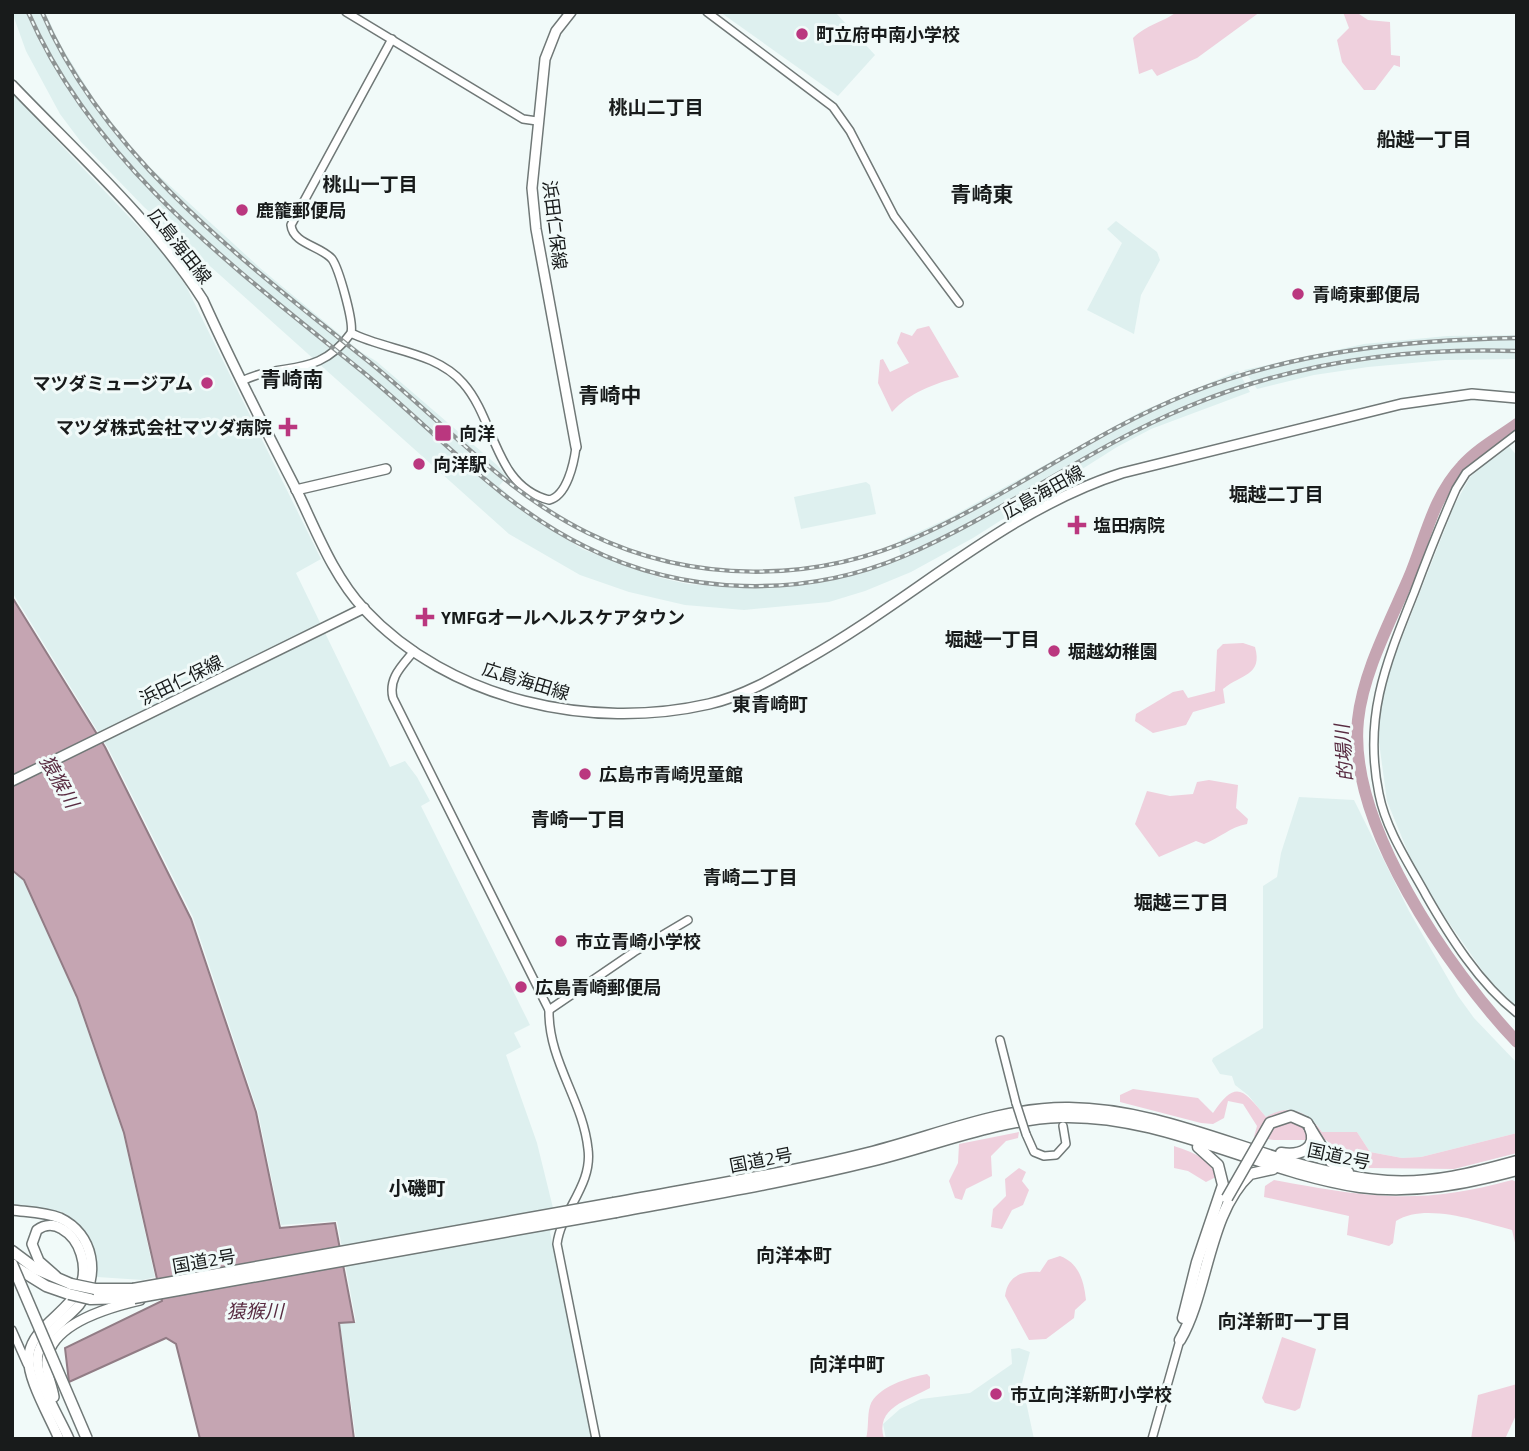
<svg xmlns="http://www.w3.org/2000/svg" width="1529" height="1451" font-family="'Titillium Web','Noto Sans JP',sans-serif">
<style>
.built{fill:#def0ef}
.green{fill:#efd0dd}
.water{fill:#c5a5b2;stroke:#917c85;stroke-width:2}
.lines{fill:none;stroke-linecap:round;stroke-linejoin:round}
.river{stroke:#c5a5b2;stroke-width:12}
.minor-casing{stroke:#707877;stroke-width:10}
.major-casing{stroke:#707877;stroke-width:12}
.highway-casing{stroke:#707877;stroke-width:13}
.minor{stroke:#fff;stroke-width:7}
.major{stroke:#fff;stroke-width:9}
.highway{stroke:#fff;stroke-width:10}
.rail-casing{stroke:#8d9393;stroke-width:4.5}
.rail{stroke:#f1faf9;stroke-width:2;stroke-dasharray:5;stroke-linecap:butt}
.minor-bridge-casing{stroke:#707877;stroke-width:10;stroke-linecap:butt}
.highway-bridge-casing{stroke:#707877;stroke-width:13;stroke-linecap:butt}
.minor-bridge{stroke:#fff;stroke-width:7}
.highway-bridge{stroke:#fff;stroke-width:10}
.poi-dot{fill:#ba377f;stroke:#f1faf9;stroke-width:2.5}
.labels{text-anchor:middle;dominant-baseline:central;stroke-width:6;stroke-linejoin:round;paint-order:stroke}
.poi-label{font-size:18px;font-weight:bold;fill:#181b1b;stroke:#f1faf9;text-anchor:start}
.street-label{font-size:18px;fill:#181b1b;stroke:#f1faf9}
.neighbourhood-label{font-size:19px;font-weight:bold;fill:#181b1b;stroke:#f1faf9}
.water-label{font-size:19px;font-style:italic;fill:#582b41;stroke:#f1faf9}
.quarter-label{font-size:21px;font-weight:bold;fill:#181b1b;stroke:#f1faf9}
</style>
<rect width="100%" height="100%" fill="#f1faf9"/>
<g class="built">
<path d="M12,12H45L60,44L97,104L143,161L260,268L361,352L376,361L497,465L507,477L499,486L525,511L582,549L661,578L688,584L743,588L798,585L851,574L901,556L897,542L951,517L1142,411L1238,371L1250,392L1151,429L1117,447L973,538L911,572L865,591L829,602L744,610L685,605L629,592L580,575L509,534L144,207L81,142L60,114L26,51Z"/>
<path d="M720,12H835L875,55L838,96Z"/>
<path d="M12,93L165,255L186,286L321,559L296,573L390,767L405,761L417,777L430,801L421,806L530,1025L514,1033L521,1047L506,1055L537,1143L553,1208L550,1232L593,1439H356L340,1324L356,1322L337,1221L281,1225L258,1112L193,917L108,748L12,592Z"/>
<path d="M1116,221L1157,252L1160,260L1141,295L1134,334L1087,310L1122,243L1107,229Z"/>
<path d="M1517,335V359L1445,360L1368,367L1314,375L1257,389L1244,370L1364,344L1447,336Z"/>
<path d="M1508,445L1517,456V1007L1491,983L1438,907L1412,862L1387,801L1378,735L1383,694L1392,663L1454,506L1470,477Z"/>
<path d="M866,482L870,485L876,514L801,529L794,497Z"/>
<path d="M1299,797L1354,800L1409,911L1458,996L1474,1018L1517,1063V1133L1421,1157L1402,1158L1370,1152L1357,1132H1322L1317,1125L1289,1109L1266,1117L1248,1095L1235,1085L1232,1076L1220,1074L1212,1061L1213,1058L1263,1028V886L1277,877L1281,853Z"/>
<path d="M12,872L23,880L76,997L123,1133L155,1277L143,1280L97,1277L93,1244L76,1221L62,1212L12,1204Z"/>
<path d="M1019,1348L1030,1352L1022,1383L1034,1439H886L883,1424L900,1409L921,1399L970,1393L1012,1364L1011,1349Z"/>
</g>
<g class="green">
<path d="M1177,12H1260L1197,58L1157,76L1152,69L1139,74L1133,38C1148,24 1159,24 1177,12Z"/>
<path d="M1343,12H1356L1368,20L1390,22L1391,55L1400,56V67L1394,65L1375,90H1364L1342,62L1337,40L1349,28Z"/>
<path d="M929,326L959,377C934,384 910,392 892,412L878,383L880,360L883,359L890,372L909,363L897,343L901,332L912,336L917,329Z"/>
<path d="M1243,643L1255,647C1263,676 1241,674 1223,689L1225,703L1193,712L1186,725L1153,733L1135,721L1136,714L1173,692L1183,690L1188,698L1215,691L1217,650L1223,644Z"/>
<path d="M1209,780L1238,785L1236,808L1248,819L1247,824C1230,827 1220,838 1204,844L1196,841L1159,857L1135,824L1147,791L1170,796L1193,794L1197,782Z"/>
<path d="M1133,1089L1198,1098L1213,1113C1236,1079 1243,1089 1266,1117C1289,1103 1307,1111 1322,1132H1357L1370,1152L1402,1158L1421,1157L1517,1133V1153L1454,1169L1369,1168L1355,1165L1326,1140H1274L1254,1137L1257,1126L1243,1104L1228,1101L1224,1118L1213,1124L1201,1123L1120,1102V1095Z"/>
<path d="M1019,1132L1018,1138L1006,1141L991,1156L992,1176L966,1189L962,1200L955,1198L949,1181L958,1163L959,1144Z"/>
<path d="M1174,1146C1192,1152 1210,1158 1216,1177L1206,1182L1188,1171L1174,1168Z"/>
<path d="M1019,1168L1026,1172L1022,1181L1029,1190L1023,1205L1012,1210L1002,1229L991,1227L993,1209L1006,1196L1005,1179Z"/>
<path d="M1274,1180C1367,1197 1418,1206 1512,1180L1517,1182V1251L1512,1230C1480,1222 1426,1202 1396,1221L1393,1243L1389,1246L1347,1235L1349,1216L1264,1197L1265,1186Z"/>
<path d="M1060,1256C1079,1263 1084,1281 1086,1300L1075,1310L1074,1318L1046,1339L1029,1340L1005,1296C1008,1275 1022,1271 1040,1272L1048,1260Z"/>
<path d="M1282,1337L1316,1349L1300,1408L1295,1411L1265,1403L1262,1398Z"/>
<path d="M927,1374L930,1377V1388C907,1401 875,1407 884,1439H866C869,1428 867,1416 870,1406C876,1387 910,1377 927,1374Z"/>
<path d="M1517,1384V1413L1505,1439H1471L1478,1395Z"/>
</g>
<path class="water" d="M12,597L105,747L191,919L256,1112L280,1228L335,1223L354,1322L339,1323L354,1439H200L176,1344L166,1338L69,1382L65,1348L162,1301L124,1133L77,997L24,880L12,870Z"/>
<g class="lines">
<path class="river" d="M1517,424C1499,437 1477,449 1462,466C1432,498 1425,541 1408,580C1389,624 1363,673 1358,720C1347,823 1449,970 1517,1042"/>
<g class="minor-casing">
<g id="minor">
<path d="M346,12L523,119L537,121"/>
<path d="M707,12L833,107L850,131L894,216L959,303"/>
<path d="M351,333C387,351 435,351 463,383C496,420 494,486 549,500C567,496 574,463 576,447"/>
<path d="M242,381C283,361 318,379 351,333C354,322 339,269 332,259C321,246 293,244 291,225L392,39"/>
<path d="M1517,434L1466,473L1456,489C1441,523 1427,558 1414,593C1386,663 1363,717 1379,794C1386,830 1409,864 1426,895C1450,937 1479,983 1517,1013"/>
<path d="M414,651C402,666 388,678 393,698L549,1010C548,1061 583,1100 588,1149C593,1185 561,1211 557,1244L596,1439"/>
<path d="M549,1010L634,952L688,920"/>
<path d="M1000,1040L1016,1103"/>
<path d="M1026,1134L1034,1152L1044,1156L1056,1155L1066,1144L1063,1126"/>
<path d="M12,1330L27,1364"/>
<path d="M1152,1439L1180,1340"/>
</g>
</g>
<g class="major-casing">
<g id="major">
<path d="M571,12L556,31L545,59L532,188L536,229L576,447"/>
<path d="M12,85C78,154 152,220 203,300C232,364 264,427 296,489C316,530 333,576 364,609C450,701 591,731 709,704C744,696 776,677 807,659C912,600 1006,510 1122,473L1401,404L1472,394L1517,398"/>
<path d="M296,490L386,469"/>
<path d="M12,781L364,608"/>
<path d="M12,1210C28,1212 45,1212 60,1218C94,1234 101,1276 79,1305C67,1319 42,1335 38,1354C33,1376 60,1418 69,1439"/>
<path d="M56,1276L39,1261L32,1244L37,1230C45,1224 54,1224 62,1229C71,1234 78,1244 81,1254C97,1305 35,1316 29,1354C25,1376 50,1417 59,1439"/>
<path d="M54,1397C52,1384 45,1372 47,1359C52,1323 110,1307 140,1300"/>
</g>
</g>
<g class="highway-casing">
<g id="highway">
<path d="M1307,1123L1331,1162L1348,1172"/>
<path d="M1281,1153C1299,1156 1319,1149 1310,1128"/>
<path d="M614,1203C699,1187 785,1174 868,1153C933,1137 1001,1107 1069,1108C1179,1109 1278,1173 1387,1181C1432,1184 1474,1173 1517,1161"/>
<path d="M616,1212C701,1196 786,1182 871,1161C933,1146 997,1119 1061,1117C1164,1114 1259,1172 1360,1187C1414,1194 1465,1184 1517,1170"/>
<path d="M12,1251L36,1269L71,1284"/>
<path d="M12,1265L46,1286L69,1294"/>
<path d="M95,1289H133"/>
<path d="M90,1299L134,1298"/>
<path d="M1183,1318L1197,1262L1223,1185L1218,1165L1198,1147"/>
<path d="M1180,1340C1208,1292 1208,1213 1250,1174L1273,1169"/>
</g>
</g>
<use href="#minor" class="minor"/>
<use href="#major" class="major"/>
<use href="#highway" class="highway"/>
<g class="rail-casing">
<g id="rail">
<path d="M28,12C95,166 236,269 363,372C435,431 501,506 586,547C684,596 803,599 904,556C1002,514 1088,448 1187,407C1292,363 1404,347 1517,351"/>
<path d="M42,12C104,157 247,264 368,361C440,419 504,492 588,533C692,584 814,584 919,536C1012,494 1095,431 1190,393C1296,351 1404,340 1517,338"/>
</g>
</g>
<use href="#rail" class="rail"/>
<g class="minor-bridge-casing">
<path id="minor-bridge" d="M1016,1103L1026,1134"/>
</g>
<g class="highway-bridge-casing">
<g id="highway-bridge">
<path d="M1227,1198L1270,1123L1291,1116L1307,1123"/>
<path d="M12,1264L87,1439"/>
<path d="M71,1284L95,1289"/>
<path d="M133,1289L614,1203"/>
<path d="M69,1294L90,1299"/>
<path d="M134,1298L616,1212"/>
</g>
</g>
<use href="#minor-bridge" class="minor-bridge"/>
<use href="#highway-bridge" class="highway-bridge"/>
</g>
<g class="poi-dot">
<circle cx="802" cy="34" r="7"/>
<circle cx="242" cy="210" r="7"/>
<circle cx="1298" cy="294" r="7"/>
<circle cx="207" cy="383" r="7"/>
<path d="M284.5 416.5h7v7h7v7h-7v7h-7v-7h-7v-7h7z"/>
<rect x="434" y="424" width="18" height="18" rx="3.5"/>
<circle cx="419" cy="464" r="7"/>
<path d="M1073.5 514.5h7v7h7v7h-7v7h-7v-7h-7v-7h7z"/>
<path d="M421.5 606.5h7v7h7v7h-7v7h-7v-7h-7v-7h7z"/>
<circle cx="1054" cy="651" r="7"/>
<circle cx="585" cy="774" r="7"/>
<circle cx="561" cy="941" r="7"/>
<circle cx="521" cy="987" r="7"/>
<circle cx="996" cy="1394" r="7"/>
</g>
<g class="labels">
<g class="poi-label">
<text x="816" y="34">町立府中南小学校</text>
<text x="256" y="210">鹿籠郵便局</text>
<text x="1312" y="294">青崎東郵便局</text>
<text x="193" y="383" text-anchor="end">マツダミュージアム</text>
<text x="272" y="427" text-anchor="end">マツダ株式会社マツダ病院</text>
<text x="459" y="433">向洋</text>
<text x="433" y="464">向洋駅</text>
<text x="1093" y="525">塩田病院</text>
<text x="441" y="617">YMFGオールヘルスケアタウン</text>
<text x="1068" y="651">堀越幼稚園</text>
<text x="599" y="774">広島市青崎児童館</text>
<text x="575" y="941">市立青崎小学校</text>
<text x="535" y="987">広島青崎郵便局</text>
<text x="1010" y="1394">市立向洋新町小学校</text>
</g>
<g class="street-label">
<text transform="translate(555 225) rotate(83)">浜田仁保線</text>
<text transform="translate(180 246) rotate(52)">広島海田線</text>
<text transform="translate(1043 492) rotate(-29)">広島海田線</text>
<text transform="translate(181 680) rotate(-26)">浜田仁保線</text>
<text transform="translate(526 681) rotate(17)">広島海田線</text>
<text transform="translate(1339 1156) rotate(12)">国道2号</text>
<text transform="translate(761 1160) rotate(-11)">国道2号</text>
<text transform="translate(204 1261) rotate(-10)">国道2号</text>
</g>
<g class="neighbourhood-label">
<text x="656" y="106">桃山二丁目</text>
<text x="1424" y="138">船越一丁目</text>
<text x="370" y="183">桃山一丁目</text>
<text x="1276" y="493">堀越二丁目</text>
<text x="992" y="638">堀越一丁目</text>
<text x="770" y="703">東青崎町</text>
<text x="578" y="818">青崎一丁目</text>
<text x="750" y="876">青崎二丁目</text>
<text x="1181" y="901">堀越三丁目</text>
<text x="417" y="1187">小磯町</text>
<text x="794" y="1254">向洋本町</text>
<text x="1284" y="1320">向洋新町一丁目</text>
<text x="847" y="1363">向洋中町</text>
</g>
<g class="water-label">
<text transform="translate(1343 753) rotate(-94)">的場川</text>
<text transform="translate(60 781) rotate(60)">猿猴川</text>
<text x="255" y="1310">猿猴川</text>
</g>
<g class="quarter-label">
<text x="982" y="194">青崎東</text>
<text x="292" y="379">青崎南</text>
<text x="610" y="395">青崎中</text>
</g>
</g>
<rect width="1529" height="1451" fill="none" stroke="#181b1b" stroke-width="28"/>
</svg>
